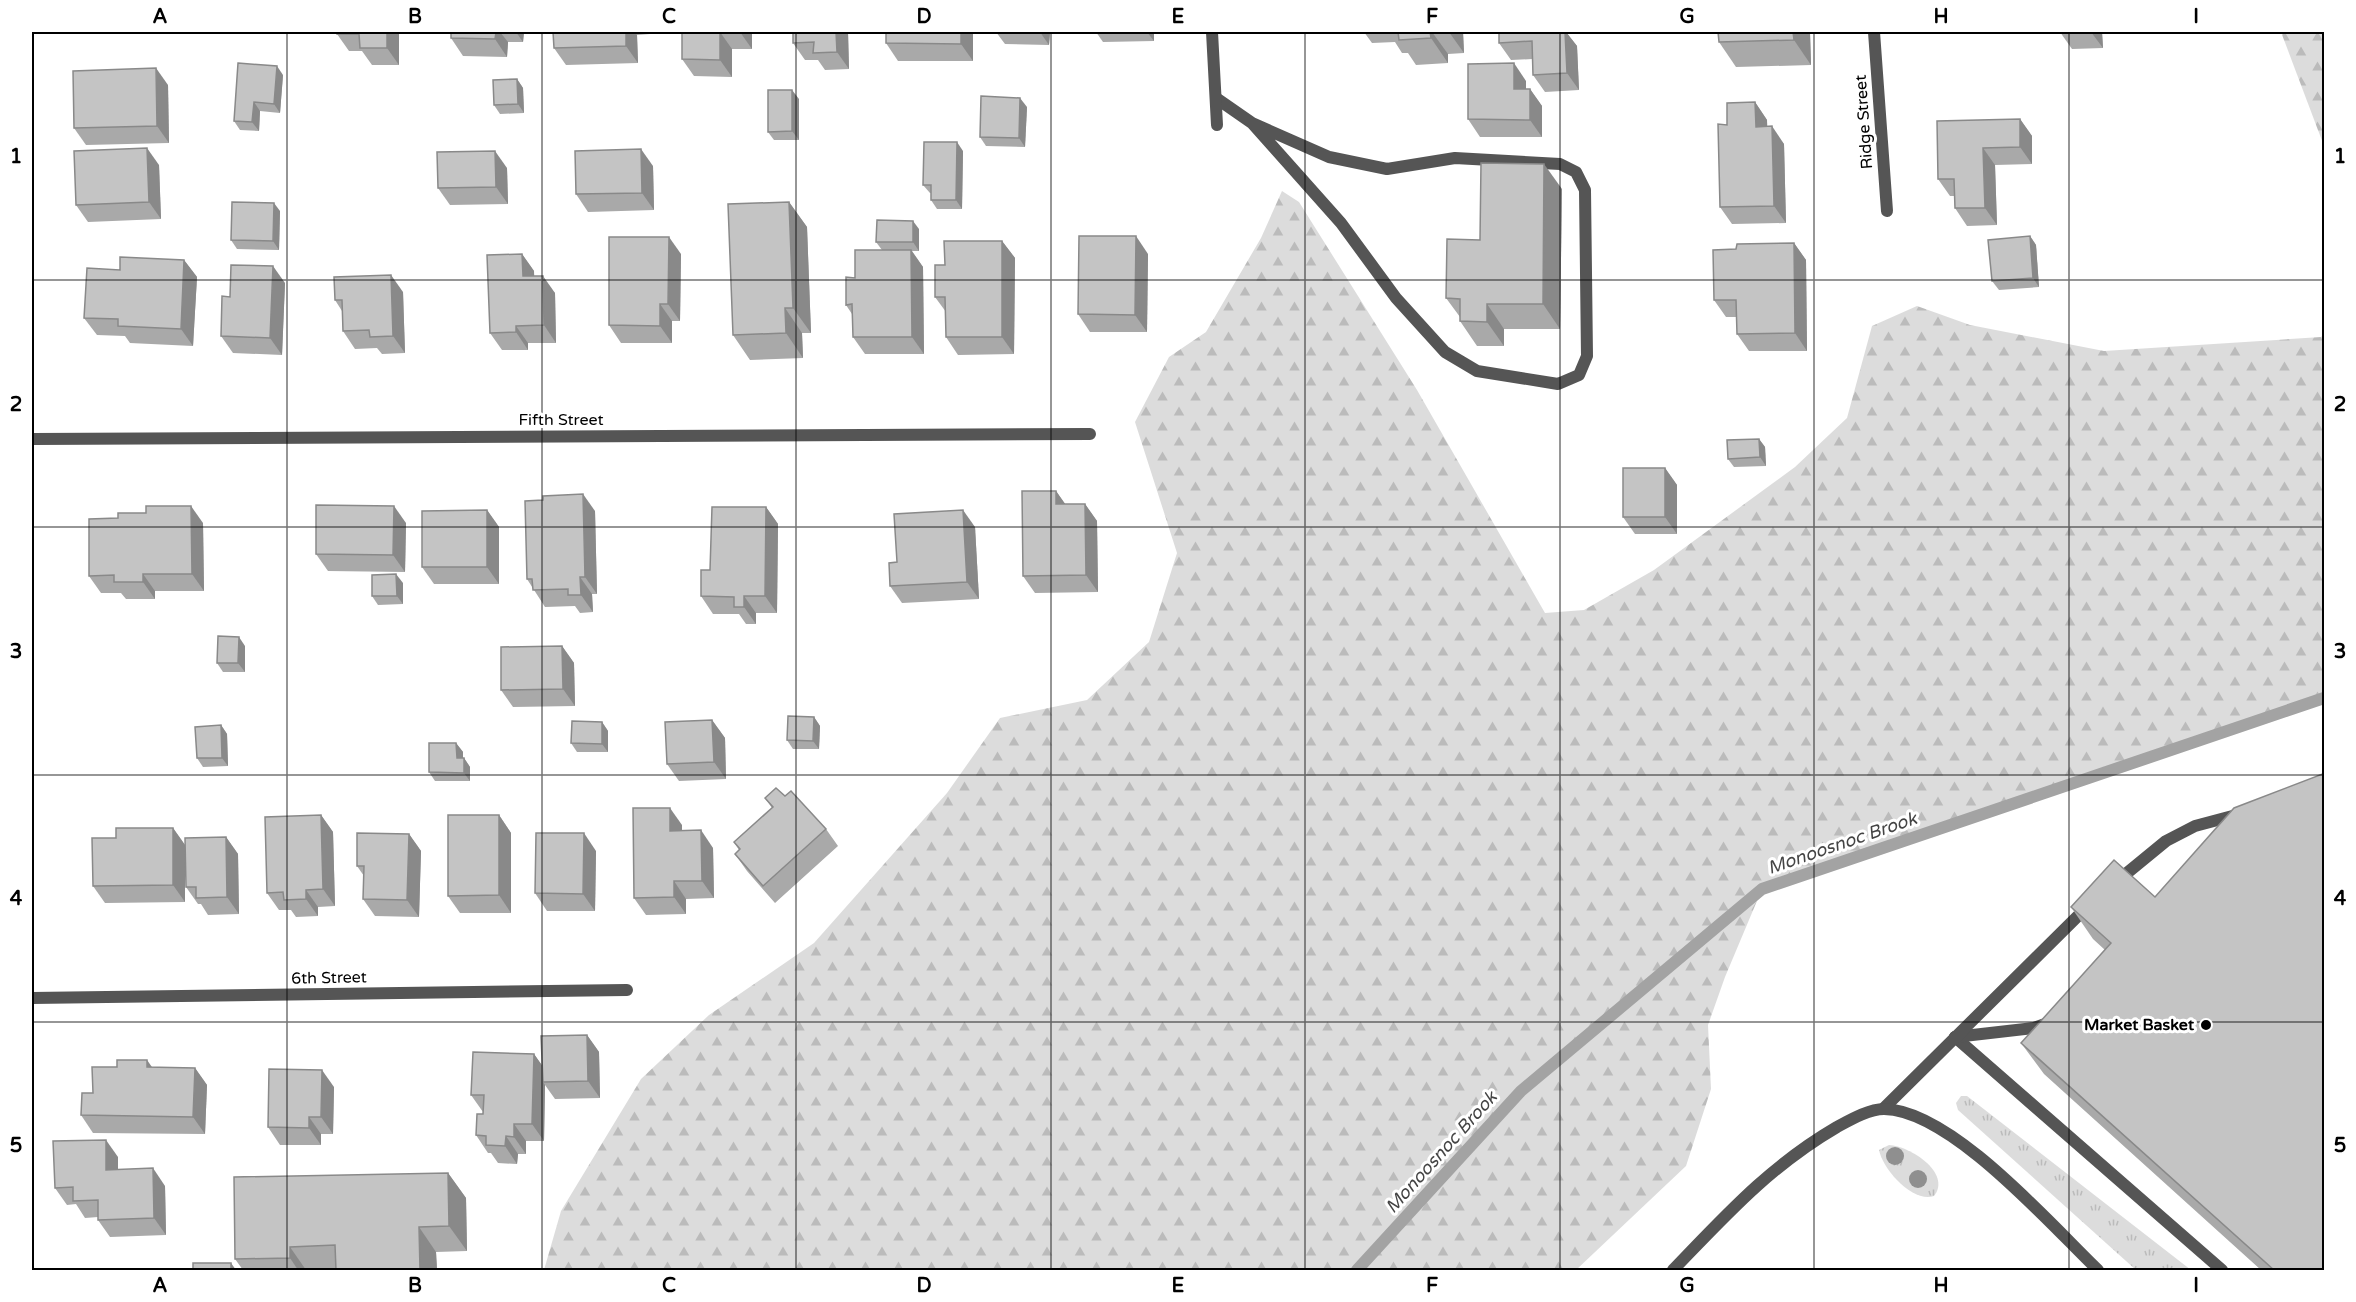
<svg xmlns="http://www.w3.org/2000/svg" width="2356" height="1302" font-family="'Varela Round',sans-serif">
<style>
.grass{fill:url(#grass-tufts)}
.forest{fill:url(#forest-firs)}
.lines{fill:none;stroke-linecap:round;stroke-linejoin:round}
.stream{stroke:#a3a3a3;stroke-width:12}
.lane{stroke:#555;stroke-width:12}
.street{stroke:#555;stroke-width:12}
.tree{fill:#8f8f8f}
.wall{fill:#a9a9a9}
.shaded-wall{fill:#898989}
.building{fill:#c4c4c4;stroke:#898989;stroke-width:1.5}
.grid{fill:none;stroke:#000;stroke-width:1.5;stroke-opacity:0.55}
.poi-dot{fill:#000;stroke:#fff;stroke-width:2}
.labels{text-anchor:middle;dominant-baseline:central;stroke-width:6;stroke-linejoin:round;paint-order:stroke}
.street-label{font-size:16px;fill:#000;stroke:#fff}
.poi-label{font-size:16px;font-weight:bold;fill:#000;stroke:#fff;text-anchor:end}
.water-label{font-size:18px;font-style:italic;fill:#444;stroke:#fff}
.neatline{fill:none;stroke:#000;stroke-width:2}
.grid-label{font-size:20px;text-anchor:middle;font-weight:bold;fill:#000}
</style>
<defs>
<pattern id="grass-tufts" width="24" height="20" patternUnits="userSpaceOnUse" patternTransform="scale(1.5)"><rect width="24" height="20" fill="#dcdcdc"/><path d="M3 7l-1-3M5 7V3M7 7l1-3M15 17l-1-3M17 17v-4M19 17l1-3" fill="none" stroke="#bbb"/></pattern>
<pattern id="forest-firs" width="22" height="20" patternUnits="userSpaceOnUse" patternTransform="scale(1.5)"><rect width="22" height="20" fill="#dcdcdc"/><path d="M5 1l3.5 6h-7zM16 11l3.5 6h-7z" fill="#bbb"/></pattern>
</defs>
<rect width="100%" height="100%" fill="#fff"/>
<g class="grass">
<path d="M1961,1096H1967L2191,1270H2136L1958,1110L1956,1103Z"/>
<path d="M1889,1145C1910,1146 1952,1173 1934,1196C1913,1203 1883,1170 1879,1150Z"/>
</g>
<g class="forest">
<path d="M2281,32H2324V146Z"/>
<path d="M1282,191L1299,202L1417,390L1545,613L1584,610L1654,570L1795,467L1847,418L1872,326L1917,306L1970,325L2104,351L2321,337L2324,334V698L1762,889L1725,977L1708,1025L1711,1089L1686,1166L1576,1270H544L561,1211L641,1079L709,1015L814,943L947,793L1000,718L1087,700L1149,642L1177,553L1135,422L1169,357L1206,332L1261,238Z"/>
</g>
<g class="lines">
<path class="stream" d="M1357,1270L1521,1091L1762,889L2324,698"/>
<g class="lane">
<path d="M1216,98L1252,123L1329,157L1387,169L1455,158L1560,164L1576,172L1585,190L1587,356L1579,375L1558,384L1477,371L1445,352L1396,298L1341,223L1252,123"/>
<path d="M2116,882L2166,841L2195,826L2240,814"/>
<path d="M1955,1037L2222,1270"/>
<path d="M1955,1037L2034,1028L2048,1023"/>
<path d="M1883,1109L2089,905"/>
<path d="M1673,1270C1726,1215 1770,1166 1837,1127C1850,1120 1869,1109 1884,1109C1951,1110 2051,1225 2098,1270"/>
</g>
<g class="street">
<path d="M1212,32L1217,125"/>
<path d="M1874,32L1887,211"/>
<path d="M32,439L1090,434"/>
<path d="M32,998L627,990"/>
</g>
</g>
<g class="tree">
<circle cx="1895" cy="1156" r="9"/>
<circle cx="1918" cy="1179" r="9"/>
</g>
<g class="wall">
<path d="M399,32V65H372L362,51H349L337,34Z"/>
<path d="M451,32H524L523,42H508L507,57L463,56L451,38Z"/>
<path d="M553,32H650V34L637,35L638,63L566,65L554,48Z"/>
<path d="M682,32H752V49H732V77L694,76L682,59Z"/>
<path d="M848,32L849,69L825,70L818,60H805L793,43Z"/>
<path d="M886,32H973V61H898L886,43Z"/>
<path d="M996,32H1067V34L1050,33L1049,45L1005,44Z"/>
<path d="M1096,32H1154V41L1103,42Z"/>
<path d="M1364,32H1463L1464,53L1448,54V63L1416,65L1408,53H1402L1395,42L1372,43Z"/>
<path d="M1499,32H1566L1577,46L1579,90L1545,92L1533,75L1532,59L1511,60L1499,43Z"/>
<path d="M1810,32L1811,65L1736,67L1719,42Z"/>
<path d="M2060,32H2102L2103,48L2072,49Z"/>
<path d="M283,75L280,113L260,111L259,131L240,130L234,121Z"/>
<path d="M517,79L523,88L524,113L500,114L494,105Z"/>
<path d="M1526,81V89H1530L1542,106V137H1480L1468,119Z"/>
<path d="M168,85L169,143L86,145L74,128Z"/>
<path d="M799,99V140H774L768,132Z"/>
<path d="M1755,102L1767,120V127L1784,144L1786,223L1732,224L1720,207L1727,125Z"/>
<path d="M1027,107L1025,147L986,146L980,137Z"/>
<path d="M2020,119L2032,136V164L1995,165L1997,225L1967,226L1955,208L1954,196H1950L1938,179Z"/>
<path d="M963,151L962,209H937L931,200V193H930L923,185Z"/>
<path d="M159,165L161,219L88,222L76,205Z"/>
<path d="M653,166L654,210L588,212L576,194Z"/>
<path d="M507,168L508,204L450,205L438,188Z"/>
<path d="M1562,189L1560,329H1504V346H1477L1460,321V317L1446,298L1480,240Z"/>
<path d="M789,202L807,227L811,333H802L803,358L750,360L733,335Z"/>
<path d="M280,211L279,250L237,249L231,240Z"/>
<path d="M919,229V251H912L923,267L924,354H865L853,337L852,314L846,305L855,278L882,250L876,242Z"/>
<path d="M2030,236L2036,245L2039,287L1999,290L1992,281Z"/>
<path d="M1002,241L1015,258L1014,354L958,355L946,337V312L935,297L945,265Z"/>
<path d="M1794,243L1806,260L1807,351H1749L1737,334V317H1726L1714,300Z"/>
<path d="M522,254L534,271V276L555,293L556,343H528V350H502L490,333Z"/>
<path d="M681,254L680,321H672V343H621L609,325Z"/>
<path d="M1148,254L1147,332H1090L1078,314Z"/>
<path d="M184,260L197,277L193,346L130,343L125,336L97,335L84,318L120,270Z"/>
<path d="M285,283L282,355L233,353L221,336Z"/>
<path d="M403,292L405,353L382,354L377,348L355,349L343,331L342,311L335,300Z"/>
<path d="M1759,439L1765,447L1766,466L1734,467L1728,459Z"/>
<path d="M1665,468L1677,485V534H1635L1623,517Z"/>
<path d="M1056,491L1065,504H1085L1097,521L1098,592L1035,593L1023,576Z"/>
<path d="M766,507L778,524L777,613H756V624H746L739,614H713L701,596L710,570Z"/>
<path d="M487,510L499,527V584H434L422,567Z"/>
<path d="M595,511L597,594H592L593,612L580,613L575,606L545,607L527,579Z"/>
<path d="M203,523L204,591H155V599H126L121,593H101L89,576Z"/>
<path d="M406,523L405,572L328,571L316,554Z"/>
<path d="M975,527L979,599L902,603L890,586L897,562Z"/>
<path d="M403,583V604L378,605L372,596Z"/>
<path d="M245,646V672H223L217,663Z"/>
<path d="M562,646L574,663L575,706L513,707L501,690Z"/>
<path d="M814,717L820,726L819,749H793L787,740Z"/>
<path d="M712,720L725,738L726,779L679,781L667,764Z"/>
<path d="M602,722L608,731V752H577L571,743Z"/>
<path d="M221,725L227,734L228,766L203,767L197,758Z"/>
<path d="M456,743L463,752V758H464L470,767V781H435L429,772Z"/>
<path d="M785,796L826,829L838,846L775,903L747,871L735,854L739,850L734,842L772,808L765,798Z"/>
<path d="M321,815L333,832L335,906L318,907V916L296,917L291,910H279L267,893Z"/>
<path d="M499,815L511,833V913H460L448,896Z"/>
<path d="M682,825V831L713,848L714,898L686,899V914L646,915L634,898Z"/>
<path d="M173,828L185,845V902L105,903L93,886L116,838Z"/>
<path d="M409,834L421,851L419,917L375,916L363,899L364,876L357,866Z"/>
<path d="M226,837L238,854L239,914L208,915L201,904H198L186,887Z"/>
<path d="M596,851L595,911H547L535,893Z"/>
<path d="M2155,897L2325,1270H2261L2044,1074L2021,1043L2105,950L2093,939L2071,907Z"/>
<path d="M587,1035L599,1052L600,1098L555,1099L545,1085L544,1141H526V1154H518L517,1164L498,1163L491,1153H488L476,1135L483,1112L471,1095L534,1054L543,1067Z"/>
<path d="M117,1067L195,1068L207,1085L205,1134L93,1133L81,1115L93,1093Z"/>
<path d="M334,1087L333,1134H321V1145H280L268,1127Z"/>
<path d="M118,1157V1170L165,1186L166,1235L110,1237L98,1220V1217L85,1218L76,1204L67,1205L55,1188Z"/>
<path d="M448,1173L466,1198L467,1251L436,1252L437,1270H243L235,1259Z"/>
</g>
<g class="shaded-wall">
<path d="M387,32H399V65L387,48Z"/>
<path d="M496,32H500L508,42L507,57L495,39Z"/>
<path d="M516,32H524L523,42Z"/>
<path d="M626,32H635L637,35L638,63L626,46Z"/>
<path d="M720,32L732,49V77L720,60Z"/>
<path d="M740,32H752V49Z"/>
<path d="M836,32H848L849,69L837,52Z"/>
<path d="M961,32H973V61L961,44Z"/>
<path d="M1040,32H1048L1050,33L1049,45Z"/>
<path d="M1147,32H1154V41Z"/>
<path d="M1430,32H1432L1448,54V63L1431,38Z"/>
<path d="M1449,32H1463L1464,53Z"/>
<path d="M1565,32H1566L1577,46L1579,90L1567,73Z"/>
<path d="M1793,32H1810L1811,65L1794,40Z"/>
<path d="M2091,32H2102L2103,48Z"/>
<path d="M1514,63L1526,81V106L1514,89Z"/>
<path d="M277,66L283,75L280,113L274,104Z"/>
<path d="M156,68L168,85L169,143L157,126Z"/>
<path d="M517,79L523,88L524,113L518,104Z"/>
<path d="M1530,89L1542,106V137L1530,120Z"/>
<path d="M792,90L799,99V140L792,131Z"/>
<path d="M1020,98L1027,107L1025,147L1019,138Z"/>
<path d="M254,102L260,111L259,131L252,122Z"/>
<path d="M1755,102L1767,120L1768,144L1756,127Z"/>
<path d="M2020,119L2032,136V164L2020,147Z"/>
<path d="M1772,126L1784,144L1786,223L1774,206Z"/>
<path d="M957,142L963,151L962,209L956,200Z"/>
<path d="M147,148L159,165L161,219L149,202Z"/>
<path d="M1983,148L1995,165L1997,225L1985,208Z"/>
<path d="M641,149L653,166L654,210L642,193Z"/>
<path d="M495,151L507,168L508,204L496,187Z"/>
<path d="M1544,164L1562,189L1560,329L1543,304Z"/>
<path d="M789,202L807,227L811,333L793,308Z"/>
<path d="M274,203L280,211L279,250L273,241Z"/>
<path d="M913,221L919,229V251L913,242Z"/>
<path d="M1136,236L1148,254L1147,332L1135,315Z"/>
<path d="M2030,236L2036,245L2039,287L2033,278Z"/>
<path d="M669,237L681,254L680,321L668,304Z"/>
<path d="M1002,241L1015,258L1014,354L1002,337Z"/>
<path d="M1794,243L1806,260L1807,351L1795,333Z"/>
<path d="M911,250L923,267L924,354L912,337Z"/>
<path d="M522,254L534,271L535,293L523,276Z"/>
<path d="M184,260L197,277L193,346L181,329Z"/>
<path d="M273,266L285,283L282,355L270,338Z"/>
<path d="M391,275L403,292L405,353L393,336Z"/>
<path d="M543,276L555,293L556,343L544,325Z"/>
<path d="M660,304L672,321V343L660,326Z"/>
<path d="M1487,304L1504,329V346L1487,322Z"/>
<path d="M785,308L802,333L803,358L786,333Z"/>
<path d="M516,326L528,343V350L516,332Z"/>
<path d="M1759,439L1765,447L1766,466L1760,457Z"/>
<path d="M1665,468L1677,485V534L1665,517Z"/>
<path d="M1056,491L1068,508L1056,504Z"/>
<path d="M583,494L595,511L597,594L585,577Z"/>
<path d="M1085,504L1097,521L1098,592L1086,575Z"/>
<path d="M191,506L203,523L204,591L192,574Z"/>
<path d="M394,506L406,523L405,572L393,555Z"/>
<path d="M766,507L778,524L777,613L765,596Z"/>
<path d="M487,510L499,527V584L487,567Z"/>
<path d="M963,510L975,527L979,599L967,582Z"/>
<path d="M143,574L155,591V599L143,582Z"/>
<path d="M396,574L403,583V604L397,596Z"/>
<path d="M580,577L592,594L593,612L581,595Z"/>
<path d="M744,596L756,613V624L744,607Z"/>
<path d="M239,637L245,646V672L238,663Z"/>
<path d="M562,646L574,663L575,706L563,689Z"/>
<path d="M814,717L820,726L819,749L813,741Z"/>
<path d="M712,720L725,738L726,779L714,762Z"/>
<path d="M602,722L608,731V752L602,744Z"/>
<path d="M221,725L227,734L228,766L222,758Z"/>
<path d="M456,743L463,752V766L457,758Z"/>
<path d="M464,758L470,767V781L464,773Z"/>
<path d="M670,808L682,825V848L670,831Z"/>
<path d="M321,815L333,832L335,906L323,889Z"/>
<path d="M499,815L511,833V913L499,895Z"/>
<path d="M173,828L185,845V902L173,885Z"/>
<path d="M701,830L713,848L714,898L702,881Z"/>
<path d="M584,833L596,851L595,911L583,894Z"/>
<path d="M409,834L421,851L419,917L407,900Z"/>
<path d="M226,837L238,854L239,914L227,897Z"/>
<path d="M674,881L686,899V914L674,897Z"/>
<path d="M306,890L318,907V916L306,899Z"/>
<path d="M587,1035L599,1052L600,1098L588,1081Z"/>
<path d="M534,1054L546,1071L543,1082L545,1085L544,1141L532,1124Z"/>
<path d="M147,1060L159,1077L147,1067Z"/>
<path d="M195,1068L207,1085L205,1134L193,1117Z"/>
<path d="M322,1070L334,1087L333,1134L321,1117Z"/>
<path d="M309,1117L321,1134V1145L309,1128Z"/>
<path d="M514,1124L526,1141V1154L514,1137Z"/>
<path d="M506,1136L518,1154L517,1164L505,1146Z"/>
<path d="M106,1140L118,1157V1187L106,1170Z"/>
<path d="M153,1168L165,1186L166,1235L154,1218Z"/>
<path d="M448,1173L466,1198L467,1251L449,1226Z"/>
<path d="M419,1227L436,1252L437,1270H420Z"/>
<path d="M290,1247L306,1270H298L290,1258Z"/>
<path d="M231,1263L236,1270H231Z"/>
</g>
<g class="building">
<path d="M337,32H387V48H360L359,34H337Z"/>
<path d="M451,32H496L495,39L451,38Z"/>
<path d="M553,32H626V46L554,48Z"/>
<path d="M682,32H740H720V60L682,59Z"/>
<path d="M793,32H836L837,52L813,53L814,42L793,43Z"/>
<path d="M886,32H961V44L886,43Z"/>
<path d="M1398,32H1430L1431,38L1399,40Z"/>
<path d="M1499,32H1565L1567,73L1533,75L1532,41L1499,43Z"/>
<path d="M1718,32H1793L1794,40L1719,42Z"/>
<path d="M238,63L277,66L274,104L254,102L252,122L234,121Z"/>
<path d="M1514,63V89H1530V120L1468,119V64Z"/>
<path d="M156,68L157,126L74,128L73,71Z"/>
<path d="M517,79L518,104L494,105L493,80Z"/>
<path d="M768,90H792V131L768,132Z"/>
<path d="M981,96L1020,98L1019,138L980,137Z"/>
<path d="M1755,102L1756,127L1772,126L1774,206L1720,207L1718,124L1727,125V103Z"/>
<path d="M2020,119V147L1983,148L1985,208H1955L1954,179H1938L1937,121Z"/>
<path d="M924,142H957L956,200H931V185H923Z"/>
<path d="M147,148L149,202L76,205L74,151Z"/>
<path d="M641,149L642,193L576,194L575,151Z"/>
<path d="M495,151L496,187L438,188L437,152Z"/>
<path d="M1481,163L1544,164L1543,304H1487V322L1460,321V299L1446,298L1447,239L1480,240Z"/>
<path d="M232,202L274,203L273,241L231,240Z"/>
<path d="M789,202L793,308H785L786,333L733,335L728,204Z"/>
<path d="M877,220L913,221V242H876Z"/>
<path d="M1079,236H1136L1135,315L1078,314Z"/>
<path d="M2030,236L2033,278L1992,281L1988,240Z"/>
<path d="M609,237H669L668,304H660V326L609,325Z"/>
<path d="M944,241H1002V337H946L945,297H935V265H945Z"/>
<path d="M1794,243L1795,333L1737,334L1736,300H1714L1713,250L1736,249L1737,244Z"/>
<path d="M855,250H911L912,337H853L852,304L846,305V277L855,278Z"/>
<path d="M522,254L523,276H543L544,325L516,326V332L490,333L487,255Z"/>
<path d="M120,257L184,260L181,329L118,326V319L84,318L87,268L120,270Z"/>
<path d="M231,265L273,266L270,338L221,336L222,296L230,297Z"/>
<path d="M391,275L393,336L370,337L369,330L343,331L342,300H335L334,277Z"/>
<path d="M1759,439L1760,457L1728,459L1727,440Z"/>
<rect x="1623" y="468" width="42" height="49"/>
<path d="M1022,491H1056V504H1085L1086,575L1023,576Z"/>
<path d="M583,494L585,577H580L581,595H568V589L533,590L532,579H527L525,501L543,500V496Z"/>
<path d="M316,505L394,506L393,555L316,554Z"/>
<path d="M146,506H191L192,574H143V582H114V575L89,576V519L118,518V513H146Z"/>
<path d="M712,507H766L765,596H744V607H734V597L701,596V570H710Z"/>
<path d="M487,510V567H422V511Z"/>
<path d="M963,510L967,582L890,586L889,563L897,562L894,514Z"/>
<path d="M396,574L397,596H372V575Z"/>
<path d="M218,636L239,637L238,663H217Z"/>
<path d="M562,646L563,689L501,690V647Z"/>
<path d="M788,716L814,717L813,741L787,740Z"/>
<path d="M712,720L714,762L667,764L665,722Z"/>
<path d="M572,721L602,722V744L571,743Z"/>
<path d="M221,725L222,758H197L195,727Z"/>
<path d="M429,743H456L457,758H464V773L429,772Z"/>
<path d="M2325,773V1270H2274L2021,1043L2111,943L2071,907L2114,860L2155,897L2234,808Z"/>
<path d="M776,788L785,796L791,791L826,829L763,886L735,854L740,849L734,842L773,807L765,798Z"/>
<path d="M633,808H670V831L701,830L702,881H674V897L634,898Z"/>
<path d="M321,815L323,889L306,890V899L284,900L283,892L267,893L265,817Z"/>
<path d="M448,815H499V895L448,896Z"/>
<path d="M116,828H173V885L93,886L92,838H116Z"/>
<path d="M357,833L409,834L407,900L363,899L364,866H357Z"/>
<path d="M536,833H584L583,894L535,893Z"/>
<path d="M226,837L227,897L196,898V887H186L185,838Z"/>
<path d="M587,1035L588,1081L543,1082L541,1036Z"/>
<path d="M473,1052L534,1054L532,1124H514V1137L506,1136L505,1146L486,1145V1136L476,1135L477,1114H483L484,1095H471Z"/>
<path d="M117,1060H147V1067L195,1068L193,1117L81,1115L82,1093H93L92,1067H117Z"/>
<path d="M269,1069L322,1070L321,1117H309V1128L268,1127Z"/>
<path d="M106,1140V1170L153,1168L154,1218L98,1220V1200L73,1201V1187L55,1188L53,1141Z"/>
<path d="M448,1173L449,1226L419,1227L420,1270H336L335,1245L290,1247V1258L235,1259L234,1177Z"/>
<rect x="193" y="1263" width="38" height="7"/>
</g>
<path class="grid" d="M287,32V1270M542,32V1270M796,32V1270M1051,32V1270M1305,32V1270M1560,32V1270M1814,32V1270M2069,32V1270M32,280H2324M32,527H2324M32,775H2324M32,1022H2324"/>
<circle class="poi-dot" cx="2206" cy="1025" r="6"/>
<g class="labels">
<g class="street-label">
<text transform="translate(1864 122) rotate(-94)">Ridge Street</text>
<text x="561" y="420">Fifth Street</text>
<text transform="translate(329 978) rotate(-1)">6th Street</text>
</g>
<g class="poi-label">
<text x="2194" y="1025">Market Basket</text>
</g>
<g class="water-label">
<text transform="translate(1842 843) rotate(-19)">Monoosnoc Brook</text>
<text transform="translate(1441 1152) rotate(-48)">Monoosnoc Brook</text>
</g>
</g>
<rect width="2356" height="1302" fill="none" stroke="#ffffff" stroke-width="66"/>
<rect x="33" y="33" width="2290" height="1236" class="neatline"/>
<g class="grid-label">
<text x="160" y="23">A</text>
<text x="415" y="23">B</text>
<text x="669" y="23">C</text>
<text x="924" y="23">D</text>
<text x="1178" y="23">E</text>
<text x="1432" y="23">F</text>
<text x="1687" y="23">G</text>
<text x="1941" y="23">H</text>
<text x="2196" y="23">I</text>
<text x="16" y="163">1</text>
<text x="2340" y="163">1</text>
<text x="16" y="411">2</text>
<text x="2340" y="411">2</text>
<text x="16" y="658">3</text>
<text x="2340" y="658">3</text>
<text x="16" y="905">4</text>
<text x="2340" y="905">4</text>
<text x="16" y="1152">5</text>
<text x="2340" y="1152">5</text>
<text x="160" y="1292">A</text>
<text x="415" y="1292">B</text>
<text x="669" y="1292">C</text>
<text x="924" y="1292">D</text>
<text x="1178" y="1292">E</text>
<text x="1432" y="1292">F</text>
<text x="1687" y="1292">G</text>
<text x="1941" y="1292">H</text>
<text x="2196" y="1292">I</text>
</g>
</svg>
